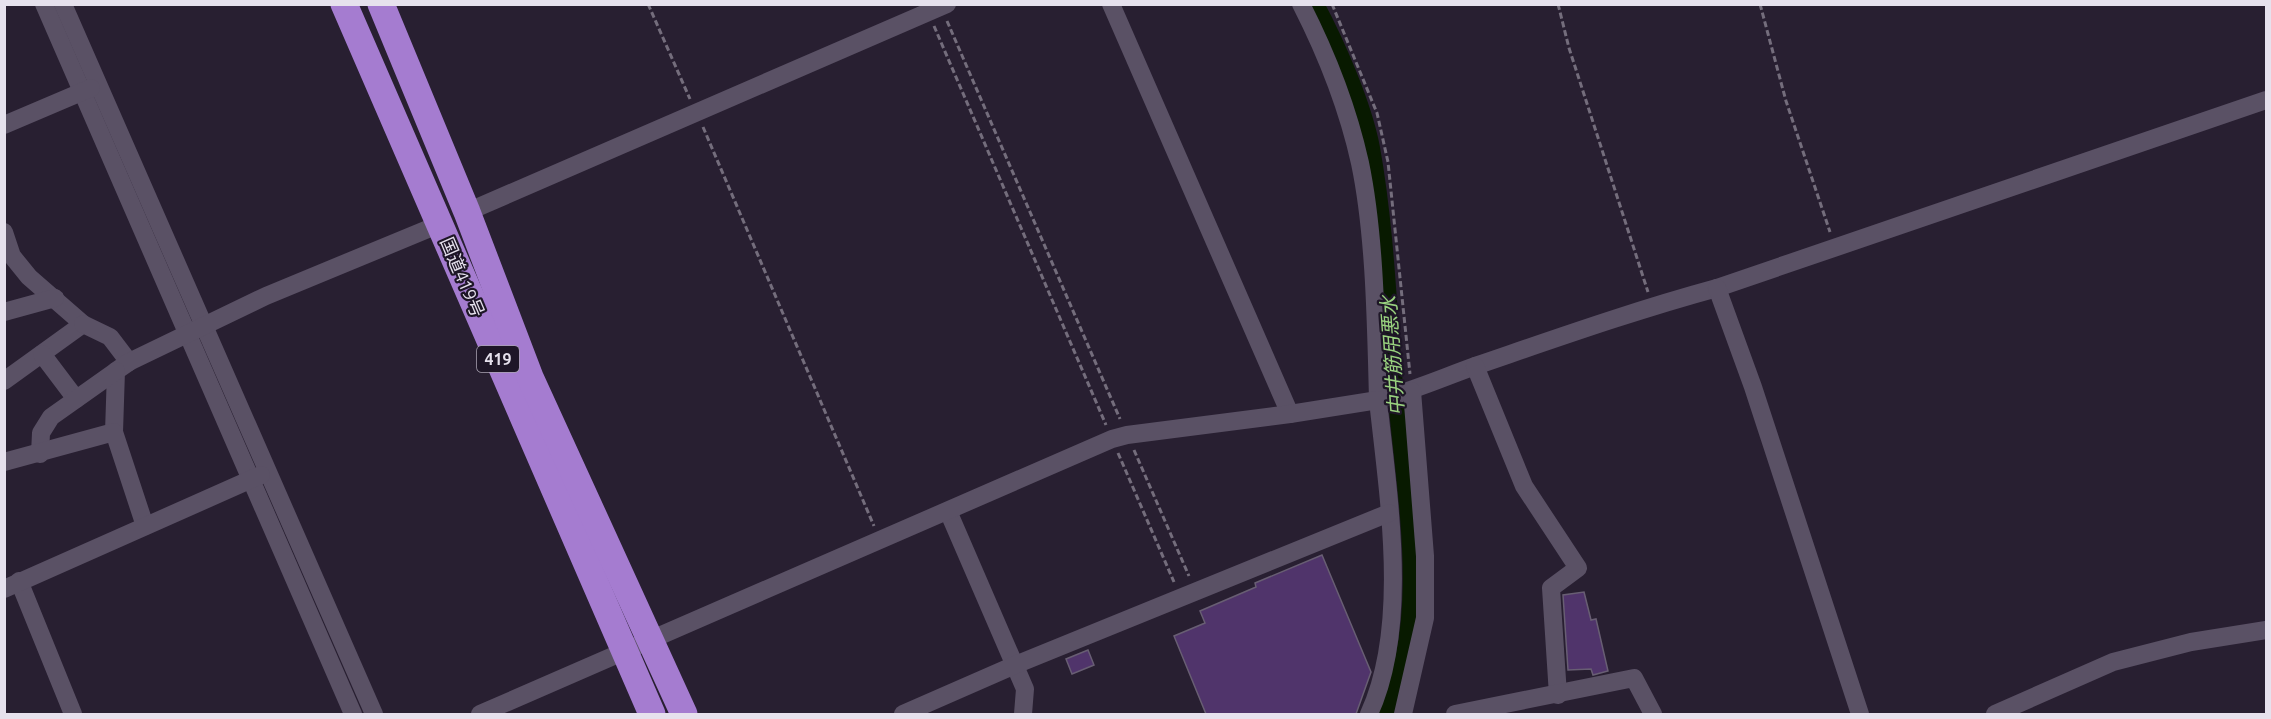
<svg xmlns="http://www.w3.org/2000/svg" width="2271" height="719" font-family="Ubuntu,'Noto Sans JP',sans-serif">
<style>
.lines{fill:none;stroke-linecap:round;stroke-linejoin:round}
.canal{stroke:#081a00;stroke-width:16}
.building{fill:#50346b;stroke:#685e73;stroke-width:1.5}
.path{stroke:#746d7c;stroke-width:3;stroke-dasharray:6 3;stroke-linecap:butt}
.minor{stroke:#5a5165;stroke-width:18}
.highway{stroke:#a57cd0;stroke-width:27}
.labels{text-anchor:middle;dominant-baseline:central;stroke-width:4.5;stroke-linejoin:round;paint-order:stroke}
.shield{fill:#1e1627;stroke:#aaa4b2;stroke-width:1.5}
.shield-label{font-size:16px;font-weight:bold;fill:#e6e1ed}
.street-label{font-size:18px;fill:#e6e1ed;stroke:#1e1627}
.water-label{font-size:20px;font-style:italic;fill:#99d27f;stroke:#1e1627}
</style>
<rect width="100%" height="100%" fill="#281f31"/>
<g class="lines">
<path class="canal" d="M1316,4C1337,43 1364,105 1372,148C1386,226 1389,308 1395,387C1403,491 1431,617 1385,714"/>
</g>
<g class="building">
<path d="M1322,555L1371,672L1356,714H1206L1174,636L1205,623L1200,611L1256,587L1255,583Z"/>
<path d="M1584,592L1591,620L1596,619L1608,671L1593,675L1591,669L1568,670L1563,595Z"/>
<path d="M1088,650L1094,665L1072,674L1066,659Z"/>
</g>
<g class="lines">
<g class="path">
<path d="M648,4L690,99"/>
<path d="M1332,4L1377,113L1388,162L1410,374"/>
<path d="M1558,4L1569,48L1648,292"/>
<path d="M1760,4L1786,101L1830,232"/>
<path d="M947,21L1120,419"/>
<path d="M934,26L1106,425"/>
<path d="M703,127L874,526"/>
<path d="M1134,450L1189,576"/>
<path d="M1118,453L1174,582"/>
</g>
<g class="minor">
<path d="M44,4L353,714"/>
<path d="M63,4L374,714"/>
<path d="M1111,4L1290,414"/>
<path d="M1301,4C1326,53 1348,109 1360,163C1375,235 1376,325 1378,400C1413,391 1444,377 1478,365C1557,338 1636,310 1717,288L2266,100"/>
<path d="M4,125L91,88"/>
<path d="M467,212L947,4"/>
<path d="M4,232L12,256L29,277L83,324L4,381"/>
<path d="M1717,288L1753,387L1860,714"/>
<path d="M4,312L55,298"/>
<path d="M83,324L110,337L129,362"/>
<path d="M42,354L76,399"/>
<path d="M1475,366L1524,486L1578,568L1551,588L1558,695"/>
<path d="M114,432L116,371L129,362L266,296L440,224"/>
<path d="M40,454L41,433L51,417L116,371"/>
<path d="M4,462L114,432L145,526"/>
<path d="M948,511L1025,689L1023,714"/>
<path d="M19,581L73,714"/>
<path d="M4,589L261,475"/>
<path d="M480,714L1112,439L1127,435L1290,414L1378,400C1388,495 1410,625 1369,714"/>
<path d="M903,714L1015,665L1389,513"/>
<path d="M1403,714L1425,618V556L1412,391"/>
<path d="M1455,714L1634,678L1653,714"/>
<path d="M1995,714L2113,662L2191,642L2266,630"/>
</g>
<g class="highway">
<path d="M344,4L652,714"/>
<path d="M381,4L467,212L530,377L684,714"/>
</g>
</g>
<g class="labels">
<rect class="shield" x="477" y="346" width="42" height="26" rx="4.5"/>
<g class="shield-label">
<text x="498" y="359">419</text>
</g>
<g class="street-label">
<text transform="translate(463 277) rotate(67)">国道419号</text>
</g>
<g class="water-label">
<text transform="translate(1392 356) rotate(-94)">中井筋用悪水</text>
</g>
</g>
<rect width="2271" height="719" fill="none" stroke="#e6e1ed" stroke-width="12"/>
</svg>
